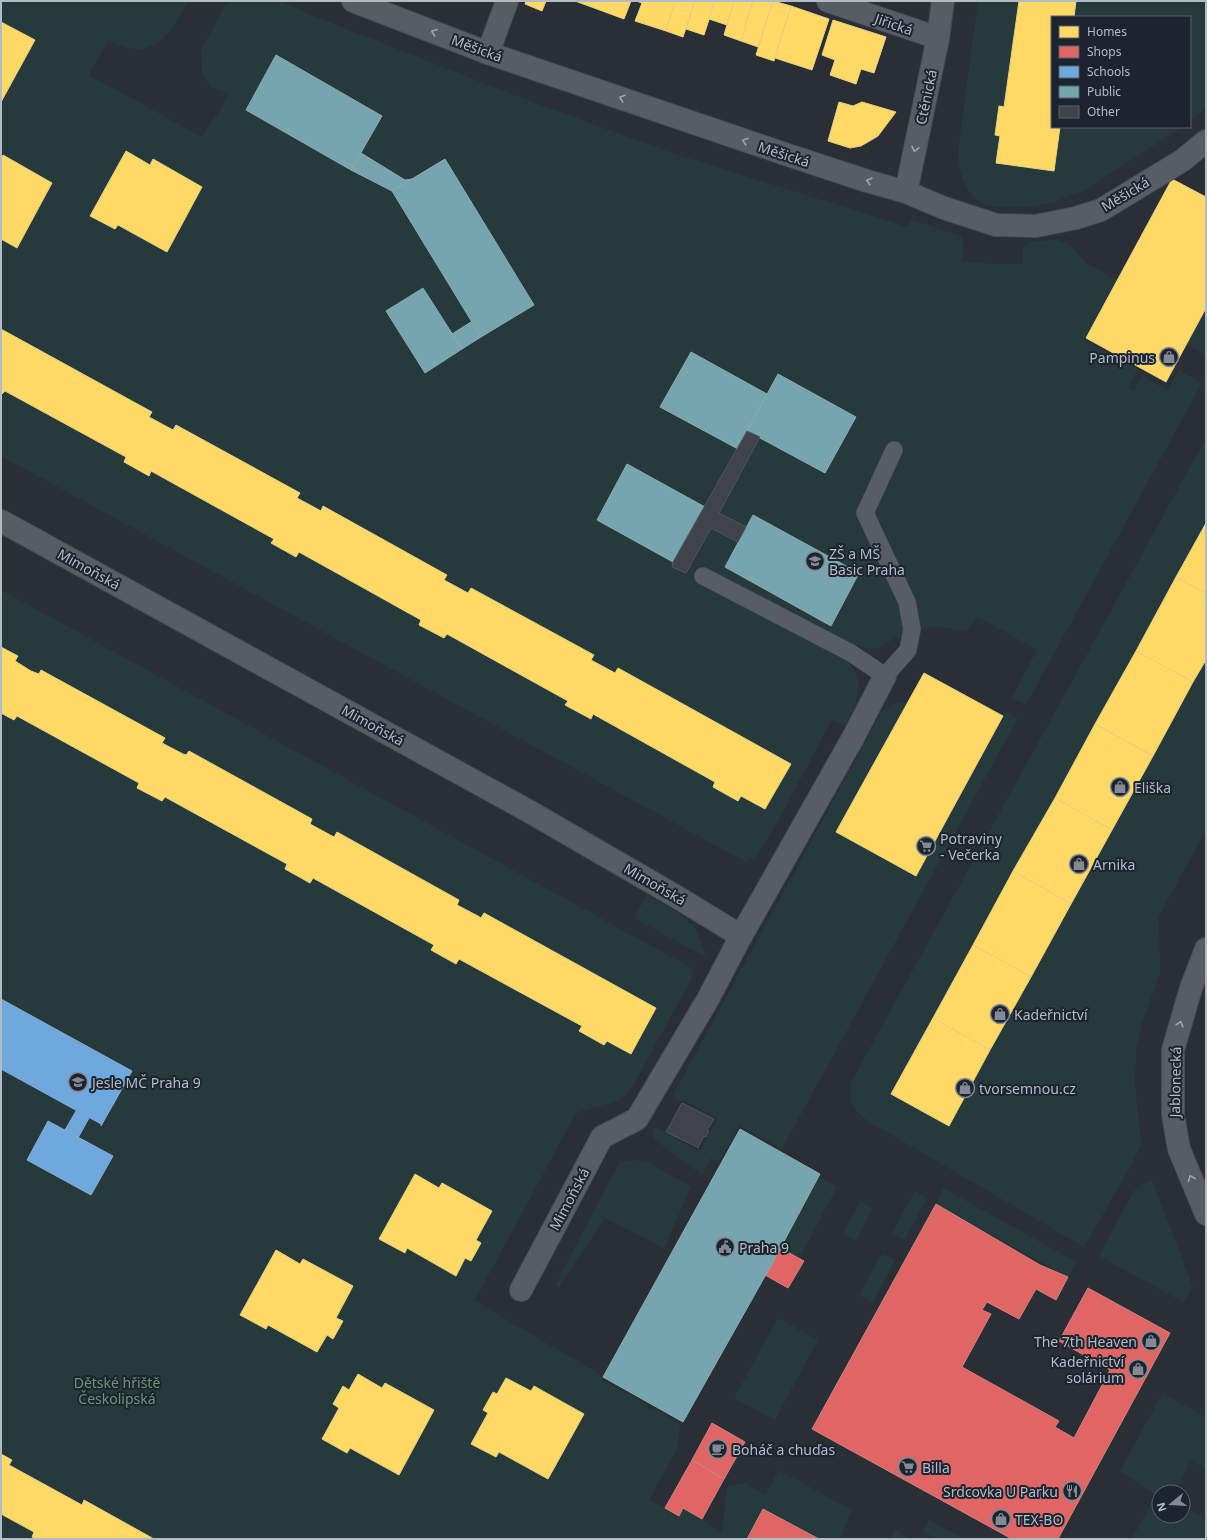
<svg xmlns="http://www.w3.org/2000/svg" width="1207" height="1540" font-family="'Noto Sans',sans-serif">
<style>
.green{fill:#273a3b;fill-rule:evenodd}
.homes{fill:#ffd966;stroke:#e8d083}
.shops{fill:#e06666;stroke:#d28083}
.schools{fill:#6fa8dc;stroke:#83aed5}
.public{fill:#76a5af;stroke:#88acb6}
.building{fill:#40444a;stroke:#50565d}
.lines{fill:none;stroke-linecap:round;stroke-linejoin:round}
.lane-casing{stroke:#474b50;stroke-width:18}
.street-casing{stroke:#474b50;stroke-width:24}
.lane{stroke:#585d63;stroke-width:17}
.street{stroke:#585d63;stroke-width:22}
.oneway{stroke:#9ca4ad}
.labels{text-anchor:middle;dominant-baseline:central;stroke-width:4;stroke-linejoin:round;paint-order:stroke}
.street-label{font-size:14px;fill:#b3bbc6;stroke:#1c252f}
.poi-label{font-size:14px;fill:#b3bbc6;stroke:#1c252f;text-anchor:start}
.park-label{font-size:14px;fill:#6b9672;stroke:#1c252f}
</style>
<rect width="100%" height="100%" fill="#292f35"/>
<g class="green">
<path d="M1,1H188C176,23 163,51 134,49C125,48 116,44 108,40L89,75L202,137L215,115L217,116L228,94L211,87L202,74L201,50L225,6L231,1H280L314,16L511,94L672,153L907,227L912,220L961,236L964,242L962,261L995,264H1023V248L1027,243L1057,239L1071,246L1086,263L1116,280L1084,339L1138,369L1128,387L1134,390L1142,375L1167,390L1179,370L1202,383L1026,705L1012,697L1037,650L978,617L966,632L937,626L916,630L900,639L895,637C881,649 874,652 856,645L847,661C868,682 856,705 845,726L832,719L780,818L755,858L746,862L1,456V395L5,391L126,457L124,462L148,476L151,471L274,539L271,543L296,557L299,552L421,620L419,625L444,638L447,634L568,701L566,705L590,719L593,714L715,782L713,787L738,800L741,796L765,809L790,764L618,669L615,673L591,660L594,655L471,588L468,593L444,580L447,574L324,506L321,511L297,498L299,493L176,425L173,430L149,417L152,412L1,329V239L18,247L52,183L3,155L1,158V102L35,40L1,22ZM276,56L382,116L361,153L405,180L413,179L445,159L534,305L425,372L386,311L423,288L452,334L471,322L392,191L351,170L246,110ZM126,151L150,165L153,160L202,187L167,252L118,225L115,229L90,216ZM690,352L767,394L778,374L760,437L719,513L746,527L753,515L859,573L831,625L725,567L738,542L711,528L686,573L672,567L673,562L597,520L628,464L705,507L738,449L661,407Z"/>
<path d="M978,1H1019L1004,107H999L995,135L1000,136L997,163L1054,171L1060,127H1182L1085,190L1066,196L1062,199L1053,203L1036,206H988C965,196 959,174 958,152Z"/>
<path d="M1076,1H1206V108L1190,121V17H1074Z"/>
<path d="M1206,308V355L1186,344Z"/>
<path d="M1206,438V523L891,1094L949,1126L1206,660V830L1159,916L1160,973L1141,1026L1136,1048L1135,1086L1141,1144L1130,1168L1084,1247L871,1123C854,1111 850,1106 850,1084Z"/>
<path d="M1,590L690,967L693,971L692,978L629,1093L619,1100L576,1113L475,1300L488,1309L598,1373L603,1377L602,1380L648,1405L646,1408L651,1411L653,1408L680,1424L678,1447L649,1500L665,1508H683L702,1519L721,1533L728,1485L745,1483L765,1495L779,1470L852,1510L840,1539H819L766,1509L747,1539H154L84,1500L82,1505L9,1465L12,1460L1,1454V1069L76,1111L65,1130L47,1121L27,1159L91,1195L112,1157L78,1138L89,1118L102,1126L132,1071L1,999V713L14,720L17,716L139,783L137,788L162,801L165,797L287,864L285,869L310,883L313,878L434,945L431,950L456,963L459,959L582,1026L579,1032L604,1045L607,1041L631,1054L656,1009L484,913L481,918L478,916L457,905L459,900L337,832L334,837L310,824L312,819L189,751L186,755L183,754L162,743L165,738L42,670L39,674L15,661L17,656L1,647ZM415,1174L439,1188L442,1183L492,1211L476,1240L481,1243L471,1261L465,1258L456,1275L407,1248L404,1253L379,1239ZM276,1250L300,1264L303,1259L353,1286L336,1318L343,1321L333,1338L327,1335L268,1325L265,1329L240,1315ZM358,1374L382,1388L385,1383L434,1410L399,1475L350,1448L347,1453L322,1439L339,1408L333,1404L343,1387L349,1390ZM507,1378L531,1391L584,1414L548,1479L499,1452L496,1457L471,1444L488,1413L483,1409L492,1392L497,1394Z"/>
<path d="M901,702L908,703L836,832L893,864L894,862L917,875L1004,717L1002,716L1005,711L1018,718L782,1149L739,1126L719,1162L711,1158L702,1175L654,1139L652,1131L657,1127L666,1132L665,1134L700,1151L718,1118L683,1100L682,1102L675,1098L673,1095L674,1093L882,711L892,704Z"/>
<path d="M647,895L681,915L697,930L706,957L634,918Z"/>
<path d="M634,1160L649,1163L691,1187L664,1248L605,1218L558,1288L556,1284L619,1163Z"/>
<path d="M819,1177L837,1187L799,1259L781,1247Z"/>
<path d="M1152,1180L1193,1287L1183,1302L1099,1256L1133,1192L1143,1184Z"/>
<path d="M943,1188L1076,1262L1068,1277L936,1204Z"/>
<path d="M915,1191L927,1198L905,1240L892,1233Z"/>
<path d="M860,1201L873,1208L856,1241L843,1234Z"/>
<path d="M882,1253L895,1260L873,1302L859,1295Z"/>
<path d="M778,1318L818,1340L775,1420L734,1398Z"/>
<path d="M1162,1394L1206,1417V1469L1190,1460L1177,1492H1159V1516H1183V1506L1206,1519V1539H1132L1156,1495L1120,1471Z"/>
<path d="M1,1514L34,1532L36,1539H1Z"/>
<path d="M929,1520L963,1539H937L922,1531Z"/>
<path d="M895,1530L911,1539H890Z"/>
</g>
<g class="homes">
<path d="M526,1H546L542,11L525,4Z"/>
<path d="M575,1H588L586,5Z"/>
<path d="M588,1H631L624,19L586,5Z"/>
<path d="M636,1H675L666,31L635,21L642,3Z"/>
<path d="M675,1H695L683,37L666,31Z"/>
<path d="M695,1H715L704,35L686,29Z"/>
<path d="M715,1H734L727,25L709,19Z"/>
<path d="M734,1H753L741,41L724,35Z"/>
<path d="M753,1H773L758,47L741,41Z"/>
<path d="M773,1L791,6L774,61L756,55Z"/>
<path d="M1019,1H1076L1074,17H1052V127H1060L1054,171L996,163L1000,136L995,135L999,106L1004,107Z"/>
<path d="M791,6L829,19L812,70L775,58Z"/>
<path d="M833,20L886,37L874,73L861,69L856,84L830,75L835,60L822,55Z"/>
<path d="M1,22L35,40L1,102Z"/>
<path d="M839,102L853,106L862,102L896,112L878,136L861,146L850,148L828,141Z"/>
<path d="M126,151L150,165L153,159L202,187L167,252L118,225L115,229L90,216Z"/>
<path d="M3,155L52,183L17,248L1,239V158Z"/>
<path d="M1172,179L1206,197V308L1166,382L1086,338Z"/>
<path d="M1,329L152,412L149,417L173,430L176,425L300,493L297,498L321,511L323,506L447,575L444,580L468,593L471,588L594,655L591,660L615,673L618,668L791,764L765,809L741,796L738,801L713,787L715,782L593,714L591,719L565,705L568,701L447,634L444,638L419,625L421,620L299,552L296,557L271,543L274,539L151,471L149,476L124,462L126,457L5,391L1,395Z"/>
<path d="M1206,523V593L1176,577Z"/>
<path d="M1176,577L1206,593V660L1193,682L1136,651Z"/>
<path d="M1,647L18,656L15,661L31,671L39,674L41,670L165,738L162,743L183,754L186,755L189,751L312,819L310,824L334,837L337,832L459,900L457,905L478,916L481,918L484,913L656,1008L631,1054L607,1041L604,1045L579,1031L582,1026L459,959L456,964L431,950L434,945L313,878L310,883L285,869L287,864L165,797L162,801L137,788L139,783L17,716L14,720L1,713Z"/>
<path d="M1136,651L1193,682L1153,756L1095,724Z"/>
<path d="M924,673L1003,716L916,876L836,832Z"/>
<path d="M1095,724L1153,756L1112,830L1055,798Z"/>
<path d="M1055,798L1112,830L1071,904L1013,871Z"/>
<path d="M1013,871L1071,904L1031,977L973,945Z"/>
<path d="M973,945L1031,977L990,1050L933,1018Z"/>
<path d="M933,1018L990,1050L949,1126L891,1094Z"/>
<path d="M415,1174L439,1188L442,1183L492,1211L476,1240L481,1243L471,1261L465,1258L456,1276L407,1248L405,1253L379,1239Z"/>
<path d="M276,1250L300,1264L303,1259L353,1286L336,1318L343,1321L333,1339L327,1335L317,1352L268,1325L266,1329L240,1315Z"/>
<path d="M358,1374L382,1388L385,1383L434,1410L399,1475L350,1448L347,1453L322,1439L339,1408L333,1404L343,1386L349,1390Z"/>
<path d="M506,1378L531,1391L534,1386L584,1414L548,1479L499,1452L496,1457L471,1444L488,1413L483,1410L493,1392L497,1394Z"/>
<path d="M1,1454L12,1460L9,1465L82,1505L84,1500L154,1539H36L32,1537L34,1532L1,1514Z"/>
</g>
<g class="shops">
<path d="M936,1204L1040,1265L1068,1277L1056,1300L1036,1289L1019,1319L987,1302L982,1310L991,1314L962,1367L1059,1421L1055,1427L1074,1438L1110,1370L1059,1341L1088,1288L1170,1333L1058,1539H1012L812,1429Z"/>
<path d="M780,1248L804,1261L788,1288L765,1275Z"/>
<path d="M712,1423L745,1442L724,1479L692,1460Z"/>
<path d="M692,1460L724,1479L702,1519L683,1508L679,1516L665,1508Z"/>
<path d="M763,1509L819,1539H747Z"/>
</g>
<g class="schools">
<path d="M1,999L132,1071L101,1126V1124L1,1069Z"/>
<path d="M76,1111L89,1118L78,1138L65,1130Z"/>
<path d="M48,1121L113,1156L91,1195L27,1160Z"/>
</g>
<g class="public">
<path d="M276,55L382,116L351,170L246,110Z"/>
<path d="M361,153L405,180L413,179L392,191L351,170Z"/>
<path d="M445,159L534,305L481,337L392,191Z"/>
<path d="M423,288L462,349L425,373L386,311Z"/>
<path d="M471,322L481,337L462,349L452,334Z"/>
<path d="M691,352L767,394L738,449L660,407Z"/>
<path d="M778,374L856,417L825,473L747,431Z"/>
<path d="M627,464L705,507L673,562L597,520Z"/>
<path d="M753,515L859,573L831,626L725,567Z"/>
<path d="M740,1129L820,1174L773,1262L683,1422L603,1377Z"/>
</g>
<g class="building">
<path d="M747,431L760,437L719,513L746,527L738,542L711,528L686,573L672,567L673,562Z"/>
<path d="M682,1103L714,1119L707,1130L709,1131L706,1137L704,1136L698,1147L699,1148L666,1132Z"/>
</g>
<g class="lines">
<g class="lane-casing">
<path id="lane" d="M703,576L851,653L885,676L908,650L912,629L907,602L865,513L894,450"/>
</g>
<g class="street-casing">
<g id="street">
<path d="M353,1L488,53L782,153L867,181L906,192L944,208L996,225L1036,226L1076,218L1101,210L1183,160L1206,141"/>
<path d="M828,1L938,38"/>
<path d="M488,53L507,1"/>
<path d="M906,192L938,38L943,1"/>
<path d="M1,521L532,813L677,897L741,936"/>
<path d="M1206,949L1191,988L1173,1050V1115L1179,1149L1206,1214"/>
<path d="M521,1290L602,1137L637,1119L708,999L741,936L854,736L885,676"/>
</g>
</g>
<use href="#lane" class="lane"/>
<use href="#street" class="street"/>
</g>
<defs><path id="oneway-chevron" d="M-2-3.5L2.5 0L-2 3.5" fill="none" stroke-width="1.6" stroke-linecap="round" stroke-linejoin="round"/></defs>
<g class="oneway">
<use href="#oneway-chevron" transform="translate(434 32) rotate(-159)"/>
<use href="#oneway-chevron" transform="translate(622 98) rotate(-161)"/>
<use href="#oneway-chevron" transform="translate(745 141) rotate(-161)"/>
<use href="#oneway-chevron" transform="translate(915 149) rotate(102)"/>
<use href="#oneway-chevron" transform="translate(869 181) rotate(-164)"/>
<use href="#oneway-chevron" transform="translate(1180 1024) rotate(-74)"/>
<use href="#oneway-chevron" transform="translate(1191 1178) rotate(-112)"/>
</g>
<defs>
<g id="shop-ring" transform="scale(1)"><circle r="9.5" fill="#1c252f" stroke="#838a93" stroke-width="1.5"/><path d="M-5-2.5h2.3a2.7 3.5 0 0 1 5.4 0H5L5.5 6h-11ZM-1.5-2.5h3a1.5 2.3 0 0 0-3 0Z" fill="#838a93"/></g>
<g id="school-ring" transform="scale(1)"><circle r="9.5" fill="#1c252f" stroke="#838a93" stroke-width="1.5"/><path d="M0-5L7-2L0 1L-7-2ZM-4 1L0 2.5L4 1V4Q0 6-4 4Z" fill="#838a93"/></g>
<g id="supermarket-ring" transform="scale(1)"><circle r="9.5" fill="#1c252f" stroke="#838a93" stroke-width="1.5"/><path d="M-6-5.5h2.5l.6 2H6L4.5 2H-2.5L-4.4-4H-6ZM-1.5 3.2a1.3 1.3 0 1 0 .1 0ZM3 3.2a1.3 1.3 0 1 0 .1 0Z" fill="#838a93"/></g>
<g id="civic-ring" transform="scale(1)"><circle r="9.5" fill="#1c252f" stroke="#838a93" stroke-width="1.5"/><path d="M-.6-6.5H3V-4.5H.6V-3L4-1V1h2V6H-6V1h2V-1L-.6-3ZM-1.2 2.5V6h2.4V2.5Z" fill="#838a93"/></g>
<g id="cafe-ring" transform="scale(1)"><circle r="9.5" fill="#1c252f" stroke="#838a93" stroke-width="1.5"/><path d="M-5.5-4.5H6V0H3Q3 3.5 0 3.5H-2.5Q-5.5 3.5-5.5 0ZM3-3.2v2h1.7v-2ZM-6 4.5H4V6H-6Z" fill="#838a93"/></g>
<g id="restaurant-ring" transform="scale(1)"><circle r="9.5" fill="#1c252f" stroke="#838a93" stroke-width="1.5"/><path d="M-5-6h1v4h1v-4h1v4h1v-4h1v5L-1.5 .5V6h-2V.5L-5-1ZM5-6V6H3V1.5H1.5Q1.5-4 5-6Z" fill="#838a93"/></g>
</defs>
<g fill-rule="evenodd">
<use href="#shop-ring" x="1169" y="357"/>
<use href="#school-ring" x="815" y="561"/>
<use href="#shop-ring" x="1120" y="787"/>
<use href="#supermarket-ring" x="926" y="846"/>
<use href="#shop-ring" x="1079" y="864"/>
<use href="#shop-ring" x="1000" y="1014"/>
<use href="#school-ring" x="78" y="1082"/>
<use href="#shop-ring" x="965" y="1088"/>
<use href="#civic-ring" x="725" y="1247"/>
<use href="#shop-ring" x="1151" y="1341"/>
<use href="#shop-ring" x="1138" y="1369"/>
<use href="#cafe-ring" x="718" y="1449"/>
<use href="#supermarket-ring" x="908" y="1467"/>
<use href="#restaurant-ring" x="1072" y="1491"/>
<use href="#shop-ring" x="1001" y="1519"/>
</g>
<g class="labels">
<g class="street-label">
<text transform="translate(894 24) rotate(19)">Jiřická</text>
<text transform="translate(477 48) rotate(20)">Měšická</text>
<text transform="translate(926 97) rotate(-78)">Ctěnická</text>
<text transform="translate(784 154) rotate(18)">Měšická</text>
<text transform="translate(1125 194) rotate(-31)">Měšická</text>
<text transform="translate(89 569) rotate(29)">Mimoňská</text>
<text transform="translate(373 725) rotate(29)">Mimoňská</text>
<text transform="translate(655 884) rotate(30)">Mimoňská</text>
<text transform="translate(1175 1082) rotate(-89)">Jablonecká</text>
<text transform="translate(569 1199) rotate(-62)">Mimoňská</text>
</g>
<g class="poi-label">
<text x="1155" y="357" text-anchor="end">Pampinus</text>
<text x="829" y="553">ZŠ a MŠ<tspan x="829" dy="16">Basic Praha</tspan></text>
<text x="1134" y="787">Eliška</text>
<text x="940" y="838">Potraviny<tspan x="940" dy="16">- Večerka</tspan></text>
<text x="1093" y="864">Arnika</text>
<text x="1014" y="1014">Kadeřnictví</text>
<text x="92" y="1082">Jesle MČ Praha 9</text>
<text x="979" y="1088">tvorsemnou.cz</text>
<text x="739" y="1247">Praha 9</text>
<text x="1137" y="1341" text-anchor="end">The 7th Heaven</text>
<text x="1124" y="1361" text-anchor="end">Kadeřnictví<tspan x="1124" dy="16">solárium</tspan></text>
<text x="732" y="1449">Boháč a chuďas</text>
<text x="922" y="1467">Billa</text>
<text x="1058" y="1491" text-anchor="end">Srdcovka U Parku</text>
<text x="1015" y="1519">TEX-BO</text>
</g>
<g class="park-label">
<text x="117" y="1382">Dětské hřiště<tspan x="117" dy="16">Českolipská</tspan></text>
</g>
</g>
<rect width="1207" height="1540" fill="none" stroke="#b3bbc6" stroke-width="4"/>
<rect x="1051" y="16" width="140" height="112" fill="#1c252f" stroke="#58616b"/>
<rect x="1059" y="26" width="20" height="12" fill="#ffd966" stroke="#58616b"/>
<text x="1087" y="36" font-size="12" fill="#b3bbc6">Homes</text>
<rect x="1059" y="46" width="20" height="12" fill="#e06666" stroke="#58616b"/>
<text x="1087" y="56" font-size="12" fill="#b3bbc6">Shops</text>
<rect x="1059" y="66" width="20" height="12" fill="#6fa8dc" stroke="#58616b"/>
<text x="1087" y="76" font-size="12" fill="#b3bbc6">Schools</text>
<rect x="1059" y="86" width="20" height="12" fill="#76a5af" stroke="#58616b"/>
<text x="1087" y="96" font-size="12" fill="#b3bbc6">Public</text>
<rect x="1059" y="106" width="20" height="12" fill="#40444a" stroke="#58616b"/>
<text x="1087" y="116" font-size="12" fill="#b3bbc6">Other</text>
<g transform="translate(1171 1504) rotate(252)"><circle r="19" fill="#1c252f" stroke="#58616b"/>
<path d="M0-3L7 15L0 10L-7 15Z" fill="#838a93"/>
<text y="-6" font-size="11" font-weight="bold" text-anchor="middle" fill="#b3bbc6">N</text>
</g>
</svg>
